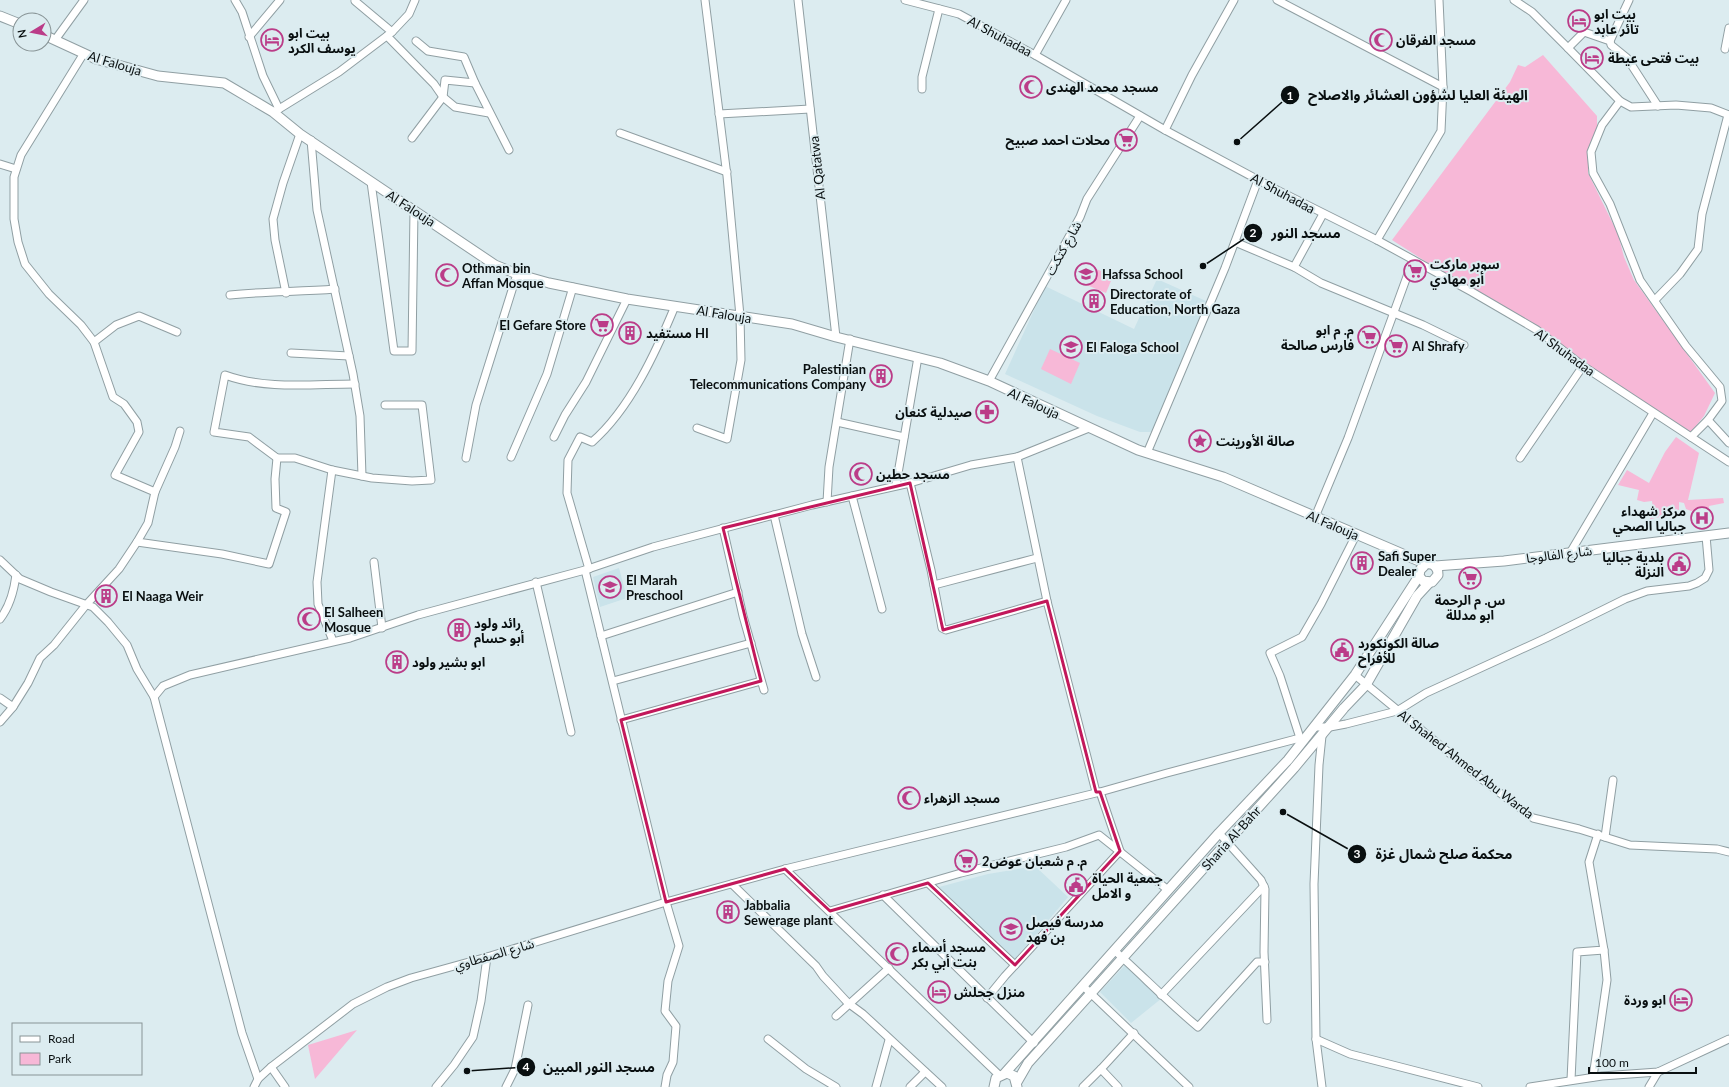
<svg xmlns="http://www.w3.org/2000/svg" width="1729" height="1087" font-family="Lato,'Noto Sans Arabic',sans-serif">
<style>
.built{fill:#cae3ea}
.green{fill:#f7b8d7}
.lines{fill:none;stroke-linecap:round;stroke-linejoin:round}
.minor-casing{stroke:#909fa3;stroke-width:9}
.major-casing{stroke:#909fa3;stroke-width:11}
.minor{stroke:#fff;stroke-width:7}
.major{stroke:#fff;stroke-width:9}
.marked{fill:none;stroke:#c2185b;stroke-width:3;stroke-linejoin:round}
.labels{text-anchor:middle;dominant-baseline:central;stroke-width:4;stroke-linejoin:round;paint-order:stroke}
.poi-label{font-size:13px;font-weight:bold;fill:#090f10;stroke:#dcecf0;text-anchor:start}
.street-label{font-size:13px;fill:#090f10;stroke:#dcecf0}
.leader{fill:none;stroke:#090f10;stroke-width:1.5}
.callout-dot{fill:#090f10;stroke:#dcecf0;stroke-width:1.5}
.mark-label{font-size:12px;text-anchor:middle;font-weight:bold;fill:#fff}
.callout-label{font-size:14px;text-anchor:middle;font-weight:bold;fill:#090f10;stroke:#dcecf0;stroke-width:4;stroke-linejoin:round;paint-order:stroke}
</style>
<rect width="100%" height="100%" fill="#dcecf0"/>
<g class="built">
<path d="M1157,279L1206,301L1154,430L1151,432H1140L1097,416L1005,374L1045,286L1134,329Z"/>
<path d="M619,568L627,598L600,607L593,577Z"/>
<path d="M1035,866L1068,897L1014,961L939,887L988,874Z"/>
<path d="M1127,963L1162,998L1131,1023L1100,992Z"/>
</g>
<g class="green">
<path d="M1543,55L1597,116V131L1588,150V173L1618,234L1624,257L1634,280L1715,393L1704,416L1691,432L1583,366L1503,311L1392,240L1510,82L1518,65L1525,67Z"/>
<path d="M1084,264L1113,276L1106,293L1077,281Z"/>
<path d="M1050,349L1080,363L1071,384L1041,369Z"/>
<path d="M1676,437L1699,453L1688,500L1723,498L1724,503L1709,506V508L1691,511L1686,509L1684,503L1679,502V510L1670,511L1666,516L1650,519L1653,509L1652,501L1644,502L1637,500L1639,490L1618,485L1627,470L1649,483L1665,452Z"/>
<path d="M357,1030L315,1079L308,1045Z"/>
</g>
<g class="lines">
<g class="minor-casing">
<g id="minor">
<path d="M235,0L242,12L263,76L279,109L275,111"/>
<path d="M798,0L836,337"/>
<path d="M905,0L959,14L1035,55L1165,130L1277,190L1377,240L1472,292L1537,330L1583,366L1729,462"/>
<path d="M1277,0L1443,87"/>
<path d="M1514,0L1532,12L1568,48L1584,32L1610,41L1611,45L1627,58L1658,106"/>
<path d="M392,32L409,14L415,0"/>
<path d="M387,36L434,84L443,97L455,107L489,113"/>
<path d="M249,37L280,0"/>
<path d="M55,40L84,0"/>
<path d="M1610,41L1629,0"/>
<path d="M1568,48L1620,101"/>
<path d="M1725,49L1729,28"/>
<path d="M1035,55L1066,0"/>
<path d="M475,83L509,150"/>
<path d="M922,89V77L939,9"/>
<path d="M279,109L339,72L392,32L355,1"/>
<path d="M719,114L810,109"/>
<path d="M1165,130L1192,75L1234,0"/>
<path d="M620,133L727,172"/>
<path d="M412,138L443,97L445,80L475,83L464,57L428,51L416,41"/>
<path d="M311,140L317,210L353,374L360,416L362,476"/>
<path d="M0,164L16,169"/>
<path d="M371,182L394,351H412L414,210"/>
<path d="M1323,214L1294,267L1321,283L1423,325L1464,345"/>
<path d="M1377,240L1441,131L1443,87L1439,0"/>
<path d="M1235,242L1294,267"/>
<path d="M286,293L275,240L273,219L283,183L300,134"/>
<path d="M230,295C265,291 300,292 335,289"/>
<path d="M1655,300L1680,274L1698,249L1702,214L1728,115"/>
<path d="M94,342L116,325L139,316L177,332"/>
<path d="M291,353L349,356"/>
<path d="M989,381L1080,217L1087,199L1140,116"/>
<path d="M355,384C312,384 266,390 225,375L214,432L249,437L277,458H295L332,470L372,478L412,481L431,480L422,405H385"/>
<path d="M1708,420L1729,443"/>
<path d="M837,422L904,437"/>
<path d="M697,428L727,439L741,360L740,316L727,176L705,0"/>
<path d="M554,437L565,415L586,382L627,299"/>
<path d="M1691,437L1708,420L1722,401L1720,387L1686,346L1640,280L1610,204L1593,173L1591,152L1602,125L1620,101L1631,107L1676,105L1711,108L1729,115"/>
<path d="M1147,453L1225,268L1258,180"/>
<path d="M511,457L547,374L573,287"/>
<path d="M1017,457L1047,601L1096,792"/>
<path d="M466,458L476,405L517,274"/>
<path d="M1520,458L1583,366"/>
<path d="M332,470L317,582L318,604L333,641"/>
<path d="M910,483L931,570L942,628L946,630L1047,601"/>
<path d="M896,485L918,357"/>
<path d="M155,492L175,447L180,431"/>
<path d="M852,496L882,609"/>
<path d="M827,502L829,467L850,339"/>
<path d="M774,515L802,634L816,677"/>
<path d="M1315,517L1348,438L1413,260"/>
<path d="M723,528L743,616L764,690"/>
<path d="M137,542L222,554L269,564L286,512L276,508L275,479L277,458"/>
<path d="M1570,553L1653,413"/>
<path d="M0,560L20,579L51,592L93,607L108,622L127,645L137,669L154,697"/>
<path d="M374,562L382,628"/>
<path d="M589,569L567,493L568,460L580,437L592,442C630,409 656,352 675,306"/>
<path d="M585,570L666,902L679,946L668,981L665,1011L676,1026L673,1062L667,1075L665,1087"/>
<path d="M536,582L571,732"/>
<path d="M934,585L1037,558"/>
<path d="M0,619C10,606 14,591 16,575"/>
<path d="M601,636L738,592"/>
<path d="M1355,675L1471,771L1533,818L1579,829L1630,845L1717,849L1729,852"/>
<path d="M613,681L751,643"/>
<path d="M0,698L13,707"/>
<path d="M621,720L761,681"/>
<path d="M0,722L13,707L28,683L40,658L54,645L86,605L119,569L137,542L148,523L155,492L115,475L139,432L137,422L124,404L113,397L94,342L81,325L49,294L25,264L18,242L14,219V177L21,155L84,53"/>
<path d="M1314,727H1330L1346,724L1397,711L1426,693L1546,638L1625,599L1647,591L1689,586L1697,583L1705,578L1709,570L1706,536"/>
<path d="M1300,738L1280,676L1270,653L1302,637L1321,604L1356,535"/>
<path d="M1100,792L1120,851"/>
<path d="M1219,833L1261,880L1265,889L1264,952L1267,1020"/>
<path d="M1605,837L1613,780"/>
<path d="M785,869L999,1075"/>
<path d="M928,883L1015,965"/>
<path d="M732,884L816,966L823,976L848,1003L863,1014L942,1087"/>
<path d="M883,895L1034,1043"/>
<path d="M830,911L961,873L1066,847L1099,835L1168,890"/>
<path d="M1115,951C1143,976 1169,1003 1198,1027L1257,962H1265"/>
<path d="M1083,986L1189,1087"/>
<path d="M1161,995L1264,886"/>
<path d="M987,998L1005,976L1120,851"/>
<path d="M836,1016L889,968"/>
<path d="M768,1039L806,1069L836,1087"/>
<path d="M1316,1039L1350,1054L1478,1087"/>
<path d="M271,1067L285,1087"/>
<path d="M1593,1077L1607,980L1604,950"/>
<path d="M258,1079L242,1033L154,697L163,686L190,675L350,638L418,615L585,570L653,547L812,505L910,483L971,465L1017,457L1089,428"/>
<path d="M1571,1080L1577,952L1604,950L1589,862L1598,834"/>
<path d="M254,1087L258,1079L271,1067L353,1004L387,987L411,978L487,957L666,902L785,869L1100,792L1167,773L1300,738L1302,742"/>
<path d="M436,1087L454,1065L473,1037L481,1001L487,957"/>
<path d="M506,1087L515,1069L528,1005"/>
<path d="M876,1087L889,1040"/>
<path d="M910,1087L925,1072"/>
<path d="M1083,1087L1101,1069"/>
<path d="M1118,1087L1101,1069L1134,1033"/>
<path d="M1322,1087L1316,1039L1314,884L1319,765L1322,736"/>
<path d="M1530,1087L1602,1076L1658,1072L1729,1039"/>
<path d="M1649,1087L1658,1072"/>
</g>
</g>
<g class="major-casing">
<g id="major">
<path d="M0,16L20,24"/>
<path d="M44,35L96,59L158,76L224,83L273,112L300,134L495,265L517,274L549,283L627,299L792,324L836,337L940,363L989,381L1138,450L1223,477L1426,564C1434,563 1438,567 1438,575L1432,582L1423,581L1419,576L1420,570L1426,564"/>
<path d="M1435,566L1504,561L1729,533"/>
<path d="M1005,1073L1219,833L1288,760L1355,675L1419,576"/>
<path d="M1017,1082L1028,1063L1294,768L1344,708L1366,685L1417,596L1429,583"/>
<path d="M994,1087L996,1078L1007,1073L1014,1076L1017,1087"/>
</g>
</g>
<use href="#minor" class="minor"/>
<use href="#major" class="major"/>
</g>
<path class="marked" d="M910,483L943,630L1047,601L1096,792H1100L1120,851L1015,965L928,883L830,911L785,869L666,902L621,720L761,681L723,528Z"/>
<defs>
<g id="hotel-ring" transform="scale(1.15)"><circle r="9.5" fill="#dcecf0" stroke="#bb3c88" stroke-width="1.5"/><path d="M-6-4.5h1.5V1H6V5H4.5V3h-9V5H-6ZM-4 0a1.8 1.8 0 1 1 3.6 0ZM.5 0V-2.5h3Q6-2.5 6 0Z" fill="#bb3c88"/></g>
<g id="mosque-ring" transform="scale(1.15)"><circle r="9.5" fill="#dcecf0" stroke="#bb3c88" stroke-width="1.5"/><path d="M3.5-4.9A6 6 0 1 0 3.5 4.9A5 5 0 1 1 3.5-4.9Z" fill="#bb3c88"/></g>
<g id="supermarket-ring" transform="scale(1.15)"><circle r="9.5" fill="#dcecf0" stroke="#bb3c88" stroke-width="1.5"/><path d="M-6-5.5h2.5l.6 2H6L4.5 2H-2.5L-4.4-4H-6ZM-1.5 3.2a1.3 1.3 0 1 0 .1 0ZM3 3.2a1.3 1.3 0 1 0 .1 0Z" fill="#bb3c88"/></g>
<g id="school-ring" transform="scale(1.15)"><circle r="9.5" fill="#dcecf0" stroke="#bb3c88" stroke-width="1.5"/><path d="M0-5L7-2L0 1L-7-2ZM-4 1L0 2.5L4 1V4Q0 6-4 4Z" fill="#bb3c88"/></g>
<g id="building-ring" transform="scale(1.15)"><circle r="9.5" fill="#dcecf0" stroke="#bb3c88" stroke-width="1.5"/><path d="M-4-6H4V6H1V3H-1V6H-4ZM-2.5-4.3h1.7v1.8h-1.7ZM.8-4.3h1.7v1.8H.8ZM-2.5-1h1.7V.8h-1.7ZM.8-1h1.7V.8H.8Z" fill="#bb3c88"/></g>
<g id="pharmacy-ring" transform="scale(1.15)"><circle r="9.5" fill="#dcecf0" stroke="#bb3c88" stroke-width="1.5"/><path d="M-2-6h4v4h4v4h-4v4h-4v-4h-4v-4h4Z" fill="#bb3c88"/></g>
<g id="sight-ring" transform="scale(1.15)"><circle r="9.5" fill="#dcecf0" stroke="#bb3c88" stroke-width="1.5"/><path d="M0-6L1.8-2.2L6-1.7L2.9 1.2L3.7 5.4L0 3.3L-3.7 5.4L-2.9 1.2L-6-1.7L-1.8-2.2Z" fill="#bb3c88"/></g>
<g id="hospital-ring" transform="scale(1.15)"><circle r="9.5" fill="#dcecf0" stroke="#bb3c88" stroke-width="1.5"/><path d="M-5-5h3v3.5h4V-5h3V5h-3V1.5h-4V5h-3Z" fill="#bb3c88"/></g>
<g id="civic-ring" transform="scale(1.15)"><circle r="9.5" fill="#dcecf0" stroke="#bb3c88" stroke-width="1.5"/><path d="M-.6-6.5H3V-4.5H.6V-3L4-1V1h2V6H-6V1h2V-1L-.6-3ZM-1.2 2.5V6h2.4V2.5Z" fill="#bb3c88"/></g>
</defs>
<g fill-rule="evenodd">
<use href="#hotel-ring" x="1579" y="21"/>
<use href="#hotel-ring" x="272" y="40"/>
<use href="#mosque-ring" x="1381" y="40"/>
<use href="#hotel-ring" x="1592" y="58"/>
<use href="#mosque-ring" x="1031" y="87"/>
<use href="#supermarket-ring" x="1126" y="140"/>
<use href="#supermarket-ring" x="1415" y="271"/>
<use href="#school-ring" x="1086" y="274"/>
<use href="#mosque-ring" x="447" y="275"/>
<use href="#building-ring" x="1094" y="301"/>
<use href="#supermarket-ring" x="602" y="325"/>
<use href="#building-ring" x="630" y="333"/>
<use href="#supermarket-ring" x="1369" y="337"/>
<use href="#supermarket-ring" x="1396" y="346"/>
<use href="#school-ring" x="1071" y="347"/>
<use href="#building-ring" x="881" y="376"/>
<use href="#pharmacy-ring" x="987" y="412"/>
<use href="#sight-ring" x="1200" y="441"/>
<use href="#mosque-ring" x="861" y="474"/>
<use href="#hospital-ring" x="1702" y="518"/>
<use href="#building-ring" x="1362" y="563"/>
<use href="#civic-ring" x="1679" y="564"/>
<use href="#supermarket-ring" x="1470" y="578"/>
<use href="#school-ring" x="610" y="587"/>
<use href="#building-ring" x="106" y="596"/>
<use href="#mosque-ring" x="309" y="619"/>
<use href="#building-ring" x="459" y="630"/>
<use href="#civic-ring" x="1342" y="650"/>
<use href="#building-ring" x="397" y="662"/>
<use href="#mosque-ring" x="909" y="798"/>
<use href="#supermarket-ring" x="966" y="861"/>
<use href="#civic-ring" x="1076" y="885"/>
<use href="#building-ring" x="728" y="912"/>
<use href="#school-ring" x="1011" y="929"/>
<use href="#mosque-ring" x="897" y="954"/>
<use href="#hotel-ring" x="939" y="992"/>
<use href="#hotel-ring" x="1681" y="1000"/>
</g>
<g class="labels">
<g class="poi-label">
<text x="1594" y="14">بيت ابو<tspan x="1594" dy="15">تائر عابد</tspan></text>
<text x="288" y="33">بيت ابو<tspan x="288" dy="15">يوسف الكرد</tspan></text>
<text x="1396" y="40">مسجد الفرقان</text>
<text x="1608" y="58">بيت فتحى عيطة</text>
<text x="1046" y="87">مسجد محمد الهندى</text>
<text x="1110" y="140" text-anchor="end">محلات احمد صبيح</text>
<text x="1430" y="264">سوبر ماركت<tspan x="1430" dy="15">أبو مهادي</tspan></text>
<text x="462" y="268">Othman bin<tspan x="462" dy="15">Affan Mosque</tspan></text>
<text x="1102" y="274">Hafssa School</text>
<text x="1110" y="294">Directorate of<tspan x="1110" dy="15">Education, North Gaza</tspan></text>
<text x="586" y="325" text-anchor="end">El Gefare Store</text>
<text x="1354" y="330" text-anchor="end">م. م ابو<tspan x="1354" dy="15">فارس صالحة</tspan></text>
<text x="646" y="333">مستفيد HI</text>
<text x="1412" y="346">Al Shrafy</text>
<text x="1086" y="347">El Faloga School</text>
<text x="866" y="369" text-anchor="end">Palestinian<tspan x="866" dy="15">Telecommunications Company</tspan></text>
<text x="972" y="412" text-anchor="end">صيدلية كنعان</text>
<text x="1216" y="441">صالة الأورينت</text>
<text x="876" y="474">مسجد حطين</text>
<text x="1686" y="511" text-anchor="end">مركز شهداء<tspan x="1686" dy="15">جباليا الصحي</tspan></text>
<text x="1378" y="556">Safi Super<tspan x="1378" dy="15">Dealer</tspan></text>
<text x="1664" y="557" text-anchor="end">بلدية جباليا<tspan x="1664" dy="15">النزلة</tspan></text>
<text x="626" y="580">El Marah<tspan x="626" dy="15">Preschool</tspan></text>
<text x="122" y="596">El Naaga Weir</text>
<text x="1470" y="600" text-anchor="middle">س. م الرحمة<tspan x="1470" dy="15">ابو مدللة</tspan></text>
<text x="324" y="612">El Salheen<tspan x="324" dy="15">Mosque</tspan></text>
<text x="474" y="623">رائد ولود<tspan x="474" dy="15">أبو حسام</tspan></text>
<text x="1358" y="643">صالة الكونكورد<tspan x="1358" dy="15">للأفراح</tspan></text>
<text x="412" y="662">ابو بشير ولود</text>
<text x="924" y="798">مسجد الزهراء</text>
<text x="982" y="861">م. م شعبان عوض2</text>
<text x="1092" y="878">جمعية الحياة<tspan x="1092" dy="15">و الامل</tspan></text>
<text x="744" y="905">Jabbalia<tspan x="744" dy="15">Sewerage plant</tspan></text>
<text x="1026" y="922">مدرسة فيصل<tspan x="1026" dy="15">بن فهد</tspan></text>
<text x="912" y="947">مسجد أسماء<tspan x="912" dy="15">بنت أبي بكر</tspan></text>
<text x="954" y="992">منزل جحلش</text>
<text x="1666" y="1000" text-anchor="end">ابو وردة</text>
</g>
<g class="street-label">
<text transform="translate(1000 36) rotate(28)">Al Shuhadaa</text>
<text transform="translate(115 63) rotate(17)">Al Falouja</text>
<text transform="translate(817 168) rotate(-96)">Al Qatatwa</text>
<text transform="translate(1283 193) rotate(28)">Al Shuhadaa</text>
<text transform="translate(411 208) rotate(33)">Al Falouja</text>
<text transform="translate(1063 248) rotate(-61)">شارع كتكت</text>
<text transform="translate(724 314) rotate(9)">Al Falouja</text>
<text transform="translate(1565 352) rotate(36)">Al Shuhadaa</text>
<text transform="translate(1034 403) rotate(25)">Al Falouja</text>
<text transform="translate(1333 525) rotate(23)">Al Falouja</text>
<text transform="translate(1559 554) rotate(-7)">شارع الفالوجا</text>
<text transform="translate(1466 764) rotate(38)">Al Shahed Ahmed Abu Warda</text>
<text transform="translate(1231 838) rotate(-48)">Sharia Al-Bahr</text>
<text transform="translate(494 954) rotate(-16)">شارع الصفطاوي</text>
</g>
</g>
<path class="leader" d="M1237 142L1290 95M1203 266L1253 233M1283 812L1357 854M467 1071L526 1067"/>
<g class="callout-dot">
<circle cx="1237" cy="142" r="4"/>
<circle cx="1203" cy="266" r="4"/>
<circle cx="1283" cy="812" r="4"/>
<circle cx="467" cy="1071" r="4"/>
<circle cx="1290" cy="95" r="10"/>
<circle cx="1253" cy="233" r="10"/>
<circle cx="1357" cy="854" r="10"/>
<circle cx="526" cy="1067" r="10"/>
</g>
<g class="mark-label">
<text x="1290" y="100">1</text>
<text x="1253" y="237">2</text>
<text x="1357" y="858">3</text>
<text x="526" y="1071">4</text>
</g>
<g class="callout-label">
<text x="1418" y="100">الهيئة العليا لشؤون العشائر والاصلاح</text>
<text x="1306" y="238">مسجد النور</text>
<text x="1444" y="859">محكمة صلح شمال غزة</text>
<text x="599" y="1072">مسجد النور المبين</text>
</g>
<rect x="12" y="1023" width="130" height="52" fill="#dcecf0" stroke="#889496"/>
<rect x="20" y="1036" width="20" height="6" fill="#ffffff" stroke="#889496"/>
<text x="48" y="1043" font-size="12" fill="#090f10">Road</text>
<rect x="20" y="1053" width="20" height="12" fill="#f7b8d7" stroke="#889496"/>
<text x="48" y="1063" font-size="12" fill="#090f10">Park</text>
<g transform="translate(32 32) rotate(260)"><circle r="19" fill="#dcecf0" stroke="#889496"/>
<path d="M0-3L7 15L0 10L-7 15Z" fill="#bb3c88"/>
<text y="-6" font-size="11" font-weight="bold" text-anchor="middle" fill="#090f10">N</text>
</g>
<path d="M1589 1067v6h107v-6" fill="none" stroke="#090f10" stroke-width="2"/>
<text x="1595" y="1067" font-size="12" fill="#090f10" stroke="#dcecf0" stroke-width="3" paint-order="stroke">100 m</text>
</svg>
